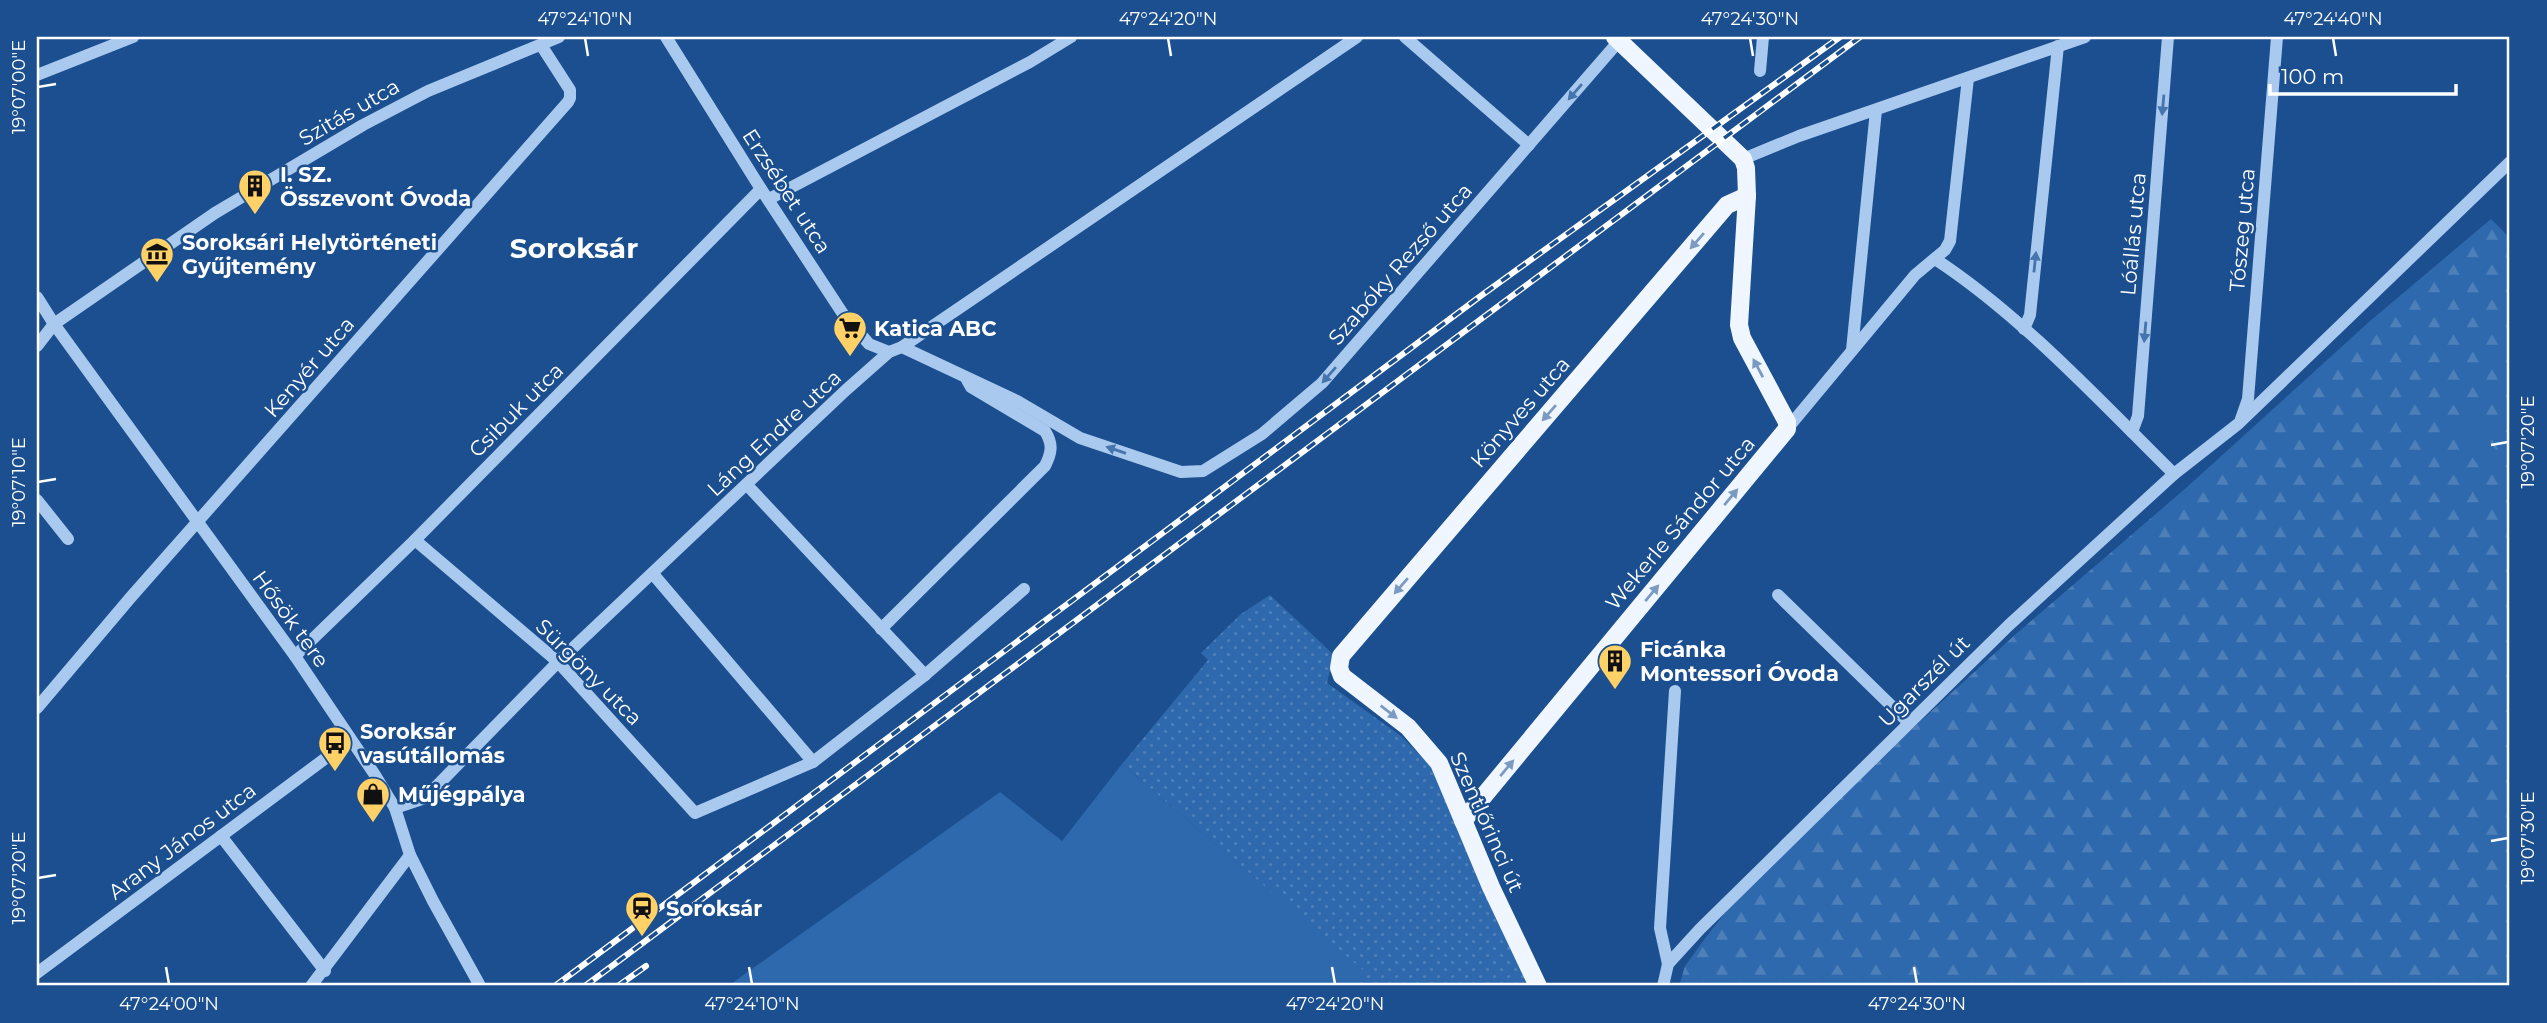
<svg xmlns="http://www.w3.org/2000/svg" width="2547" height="1023" font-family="Montserrat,sans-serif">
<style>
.grass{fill:url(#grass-dots)}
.forest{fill:url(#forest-firs)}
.green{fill:#2e69ad}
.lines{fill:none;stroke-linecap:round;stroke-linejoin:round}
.minor{stroke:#a9c9ee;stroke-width:12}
.major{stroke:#f0f6ff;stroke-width:18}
.rail-casing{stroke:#fff;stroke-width:6}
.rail{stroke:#1b4f8f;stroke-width:3.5;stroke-dasharray:10;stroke-linecap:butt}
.oneway{fill:#4674ac}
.oneway2{fill:#7b9ac1}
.ticks{fill:none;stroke:#fff;stroke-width:2.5}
.labels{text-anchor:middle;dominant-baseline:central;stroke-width:5;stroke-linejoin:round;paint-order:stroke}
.street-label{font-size:21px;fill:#fff;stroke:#1b4f8f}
.poi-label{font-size:21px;font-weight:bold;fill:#fff;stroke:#1b4f8f;text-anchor:start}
.district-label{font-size:28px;font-weight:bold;fill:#fff;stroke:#1b4f8f}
.neatline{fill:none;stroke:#fff;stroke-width:2.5}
.ticks-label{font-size:18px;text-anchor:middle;fill:#fff}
</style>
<defs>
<pattern id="grass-dots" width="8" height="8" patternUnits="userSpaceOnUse" patternTransform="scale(1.75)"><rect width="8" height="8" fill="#2e69ad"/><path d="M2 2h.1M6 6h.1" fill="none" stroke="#4d80b9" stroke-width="1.8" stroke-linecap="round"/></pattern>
<pattern id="forest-firs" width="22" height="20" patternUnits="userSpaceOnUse" patternTransform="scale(1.75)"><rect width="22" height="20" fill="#2e69ad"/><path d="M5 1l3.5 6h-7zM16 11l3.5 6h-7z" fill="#4d80b9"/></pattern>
</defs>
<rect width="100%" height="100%" fill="#1b4f8f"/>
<path class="grass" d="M1270,595L1334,655L1327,683L1401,736L1433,768L1529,986H1353L1364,972L1122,764L1208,660L1201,653L1241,614Z"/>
<path class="forest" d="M2491,219L2510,238V986H1679L1685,966L1706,937L1755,875L1785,845L2017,633L2186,488L2370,321Z"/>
<g class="green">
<path d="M2465,412L2499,453L2482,468L2447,429Z"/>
<path d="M1122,764L1365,972L1353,986H728L1000,792L1062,841Z"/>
</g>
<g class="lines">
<g class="minor">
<path d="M666,37L761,189L843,314L869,344L889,352"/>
<path d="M1405,37L1529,145"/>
<path d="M1760,71L1763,37"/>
<path d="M37,75L133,37"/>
<path d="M1743,159L1799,136L2085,37"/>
<path d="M769,199L1030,62L1071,37"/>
<path d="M1935,259C2022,316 2100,401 2174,474"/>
<path d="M37,297L54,324L295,656L375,775L395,808L410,855L433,901L479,984L476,986"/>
<path d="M2024,329L2030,315L2058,46"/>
<path d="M37,346L54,324L215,213L363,125L428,91L559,37"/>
<path d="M902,347L1017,401L1080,438L1181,472L1203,471L1262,434L1322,383L1619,41"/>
<path d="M1852,350L1876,110"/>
<path d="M2241,419L2248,399L2277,37"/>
<path d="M1787,429L1915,275L1945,250L1950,241L1968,78"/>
<path d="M2132,432L2138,416L2168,37"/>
<path d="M747,485L925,675"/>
<path d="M37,500L68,539"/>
<path d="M415,540L558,662L695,813L813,762L925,675L1024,589"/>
<path d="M653,574L813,762"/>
<path d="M1778,595L1909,723"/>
<path d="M881,629L1045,466C1052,452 1053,444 1045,431L971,387L967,380"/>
<path d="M295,656L415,540L761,189"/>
<path d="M37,708L131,597L568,102L570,98V90L541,45"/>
<path d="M395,808L425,798L558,662L846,390L889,352L902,347L1357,37"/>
<path d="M221,836L325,971"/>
<path d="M1668,964L1660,928L1675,691"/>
<path d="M37,973L350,740"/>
<path d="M311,986L410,855"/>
<path d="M1663,986L1668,964L1700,929L2009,625L2174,474L2238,424L2510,162"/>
</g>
<g class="major">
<path d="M1463,821L1787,429V422L1742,338L1739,325L1747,196L1746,168L1743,159L1615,37"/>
<path d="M1538,986L1491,887L1439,763L1408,727L1342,676L1339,668L1341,656L1727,205L1747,196"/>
</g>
<g class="rail-casing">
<g id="rail">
<path d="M555,986L1482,295L1840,37"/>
<path d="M585,986L1860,37"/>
<path d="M618,986L646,966"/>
</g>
</g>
<use href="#rail" class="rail"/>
</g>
<defs><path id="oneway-solid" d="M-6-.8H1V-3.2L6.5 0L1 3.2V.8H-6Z" transform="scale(1.75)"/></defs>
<g class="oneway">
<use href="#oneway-solid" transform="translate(1575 92) rotate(131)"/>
<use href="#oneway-solid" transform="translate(2163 105) rotate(95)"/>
<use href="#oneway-solid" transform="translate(2035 262) rotate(-84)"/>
<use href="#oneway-solid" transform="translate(2145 332) rotate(95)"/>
<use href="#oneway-solid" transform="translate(1329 375) rotate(131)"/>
<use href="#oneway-solid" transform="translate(1116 450) rotate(-161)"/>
</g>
<g class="oneway2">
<use href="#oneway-solid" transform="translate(1697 241) rotate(131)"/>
<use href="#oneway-solid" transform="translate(1758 368) rotate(-118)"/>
<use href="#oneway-solid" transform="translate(1549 413) rotate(131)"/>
<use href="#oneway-solid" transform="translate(1731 497) rotate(-50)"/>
<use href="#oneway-solid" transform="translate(1401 586) rotate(131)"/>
<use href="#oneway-solid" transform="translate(1652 593) rotate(-50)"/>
<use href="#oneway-solid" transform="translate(1389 712) rotate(38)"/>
<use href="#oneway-solid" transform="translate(1507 768) rotate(-50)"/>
</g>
<path class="ticks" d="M585,38L588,56M1168,38L1171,56M1750,38L1753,56M2333,38L2336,56M38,87L56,84M2491,445L2508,442M38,482L56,479M2491,841L2508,838M38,878L56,875M166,967L169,984M749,967L752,984M1332,967L1335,984M1914,967L1917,984"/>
<defs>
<g id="building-pin" transform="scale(1.75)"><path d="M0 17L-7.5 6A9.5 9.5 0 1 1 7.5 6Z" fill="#ffd166" stroke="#1b4f8f"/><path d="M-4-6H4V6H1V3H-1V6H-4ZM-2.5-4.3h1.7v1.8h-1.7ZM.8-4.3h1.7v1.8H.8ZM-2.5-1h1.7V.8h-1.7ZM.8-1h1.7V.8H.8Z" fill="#111"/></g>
<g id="museum-pin" transform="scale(1.75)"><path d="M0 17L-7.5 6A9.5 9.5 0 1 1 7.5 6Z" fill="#ffd166" stroke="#1b4f8f"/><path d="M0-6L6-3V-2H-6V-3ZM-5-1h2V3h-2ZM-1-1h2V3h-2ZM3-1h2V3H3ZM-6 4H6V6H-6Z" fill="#111"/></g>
<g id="supermarket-pin" transform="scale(1.75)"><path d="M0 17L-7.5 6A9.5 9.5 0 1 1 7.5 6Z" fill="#ffd166" stroke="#1b4f8f"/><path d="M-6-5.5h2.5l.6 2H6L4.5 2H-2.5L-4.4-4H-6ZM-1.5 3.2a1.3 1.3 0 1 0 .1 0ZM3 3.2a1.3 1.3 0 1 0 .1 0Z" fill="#111"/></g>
<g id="bus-pin" transform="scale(1.75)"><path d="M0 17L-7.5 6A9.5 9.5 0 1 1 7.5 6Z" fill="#ffd166" stroke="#1b4f8f"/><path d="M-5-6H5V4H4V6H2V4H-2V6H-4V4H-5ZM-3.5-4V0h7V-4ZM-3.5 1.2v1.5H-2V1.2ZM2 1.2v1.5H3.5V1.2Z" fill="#111"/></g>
<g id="shop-pin" transform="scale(1.75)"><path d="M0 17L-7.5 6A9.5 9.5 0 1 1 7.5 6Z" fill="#ffd166" stroke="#1b4f8f"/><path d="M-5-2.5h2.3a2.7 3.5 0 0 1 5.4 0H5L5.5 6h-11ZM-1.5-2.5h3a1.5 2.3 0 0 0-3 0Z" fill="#111"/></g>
<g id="station-pin" transform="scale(1.75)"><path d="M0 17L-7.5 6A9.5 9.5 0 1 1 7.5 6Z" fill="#ffd166" stroke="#1b4f8f"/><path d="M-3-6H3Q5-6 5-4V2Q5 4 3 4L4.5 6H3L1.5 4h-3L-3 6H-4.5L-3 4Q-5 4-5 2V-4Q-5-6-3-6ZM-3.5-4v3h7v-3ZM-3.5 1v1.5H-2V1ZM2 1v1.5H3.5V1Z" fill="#111"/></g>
</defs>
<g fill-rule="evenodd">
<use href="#building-pin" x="255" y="186"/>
<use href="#museum-pin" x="157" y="254"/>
<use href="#supermarket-pin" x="850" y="328"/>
<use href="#building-pin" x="1615" y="661"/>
<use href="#bus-pin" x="335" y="743"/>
<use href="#shop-pin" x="373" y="794"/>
<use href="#station-pin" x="642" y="908"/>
</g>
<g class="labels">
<g class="street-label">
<text transform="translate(349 112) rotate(-30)">Szitás utca</text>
<text transform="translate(787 191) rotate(57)">Erzsébet utca</text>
<text transform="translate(2242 230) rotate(-85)">Tószeg utca</text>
<text transform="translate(2133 234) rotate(-85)">Lóállás utca</text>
<text transform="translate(1400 264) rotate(-49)">Szabóky Rezső utca</text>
<text transform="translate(309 367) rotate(-49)">Kenyér utca</text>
<text transform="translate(516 410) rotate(-45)">Csibuk utca</text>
<text transform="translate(1520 412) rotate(-49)">Könyves utca</text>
<text transform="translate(774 433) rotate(-43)">Láng Endre utca</text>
<text transform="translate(1680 523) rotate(-50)">Wekerle Sándor utca</text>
<text transform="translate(291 619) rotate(54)">Hősök tere</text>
<text transform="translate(589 672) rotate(45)">Sürgöny utca</text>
<text transform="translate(1924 681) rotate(-45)">Ugarszél út</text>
<text transform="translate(1487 822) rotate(66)">Szentlőrinci út</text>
<text transform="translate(182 841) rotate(-37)">Arany János utca</text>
</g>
<g class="poi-label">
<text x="280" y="174">I. SZ.<tspan x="280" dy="24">Összevont Óvoda</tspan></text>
<text x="182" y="242">Soroksári Helytörténeti<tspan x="182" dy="24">Gyűjtemény</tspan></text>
<text x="874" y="328">Katica ABC</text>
<text x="1640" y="649">Ficánka<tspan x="1640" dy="24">Montessori Óvoda</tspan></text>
<text x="360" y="731">Soroksár<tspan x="360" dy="24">vasútállomás</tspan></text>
<text x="398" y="794">Műjégpálya</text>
<text x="666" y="908">Soroksár</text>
</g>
<g class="district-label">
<text x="574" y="248">Soroksár</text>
</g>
</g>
<rect width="2547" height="1023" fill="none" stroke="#1b4f8f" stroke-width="77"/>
<path d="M2270 84v10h186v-10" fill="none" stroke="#ffffff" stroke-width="3.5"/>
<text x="2281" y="84" font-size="21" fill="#ffffff" stroke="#1b4f8f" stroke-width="5" paint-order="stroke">100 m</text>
<rect x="38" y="38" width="2470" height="946" class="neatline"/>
<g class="ticks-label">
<text x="585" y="25">47°24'10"N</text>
<text x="1168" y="25">47°24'20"N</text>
<text x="1750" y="25">47°24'30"N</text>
<text x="2333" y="25">47°24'40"N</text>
<text transform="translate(19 87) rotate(-90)" y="6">19°07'00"E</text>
<text transform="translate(2528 442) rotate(-90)" y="6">19°07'20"E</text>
<text transform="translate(19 482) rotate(-90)" y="6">19°07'10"E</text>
<text transform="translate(2528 838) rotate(-90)" y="6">19°07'30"E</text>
<text transform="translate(19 878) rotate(-90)" y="6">19°07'20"E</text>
<text x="169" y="1010">47°24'00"N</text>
<text x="752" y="1010">47°24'10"N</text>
<text x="1335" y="1010">47°24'20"N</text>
<text x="1917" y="1010">47°24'30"N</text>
</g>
</svg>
